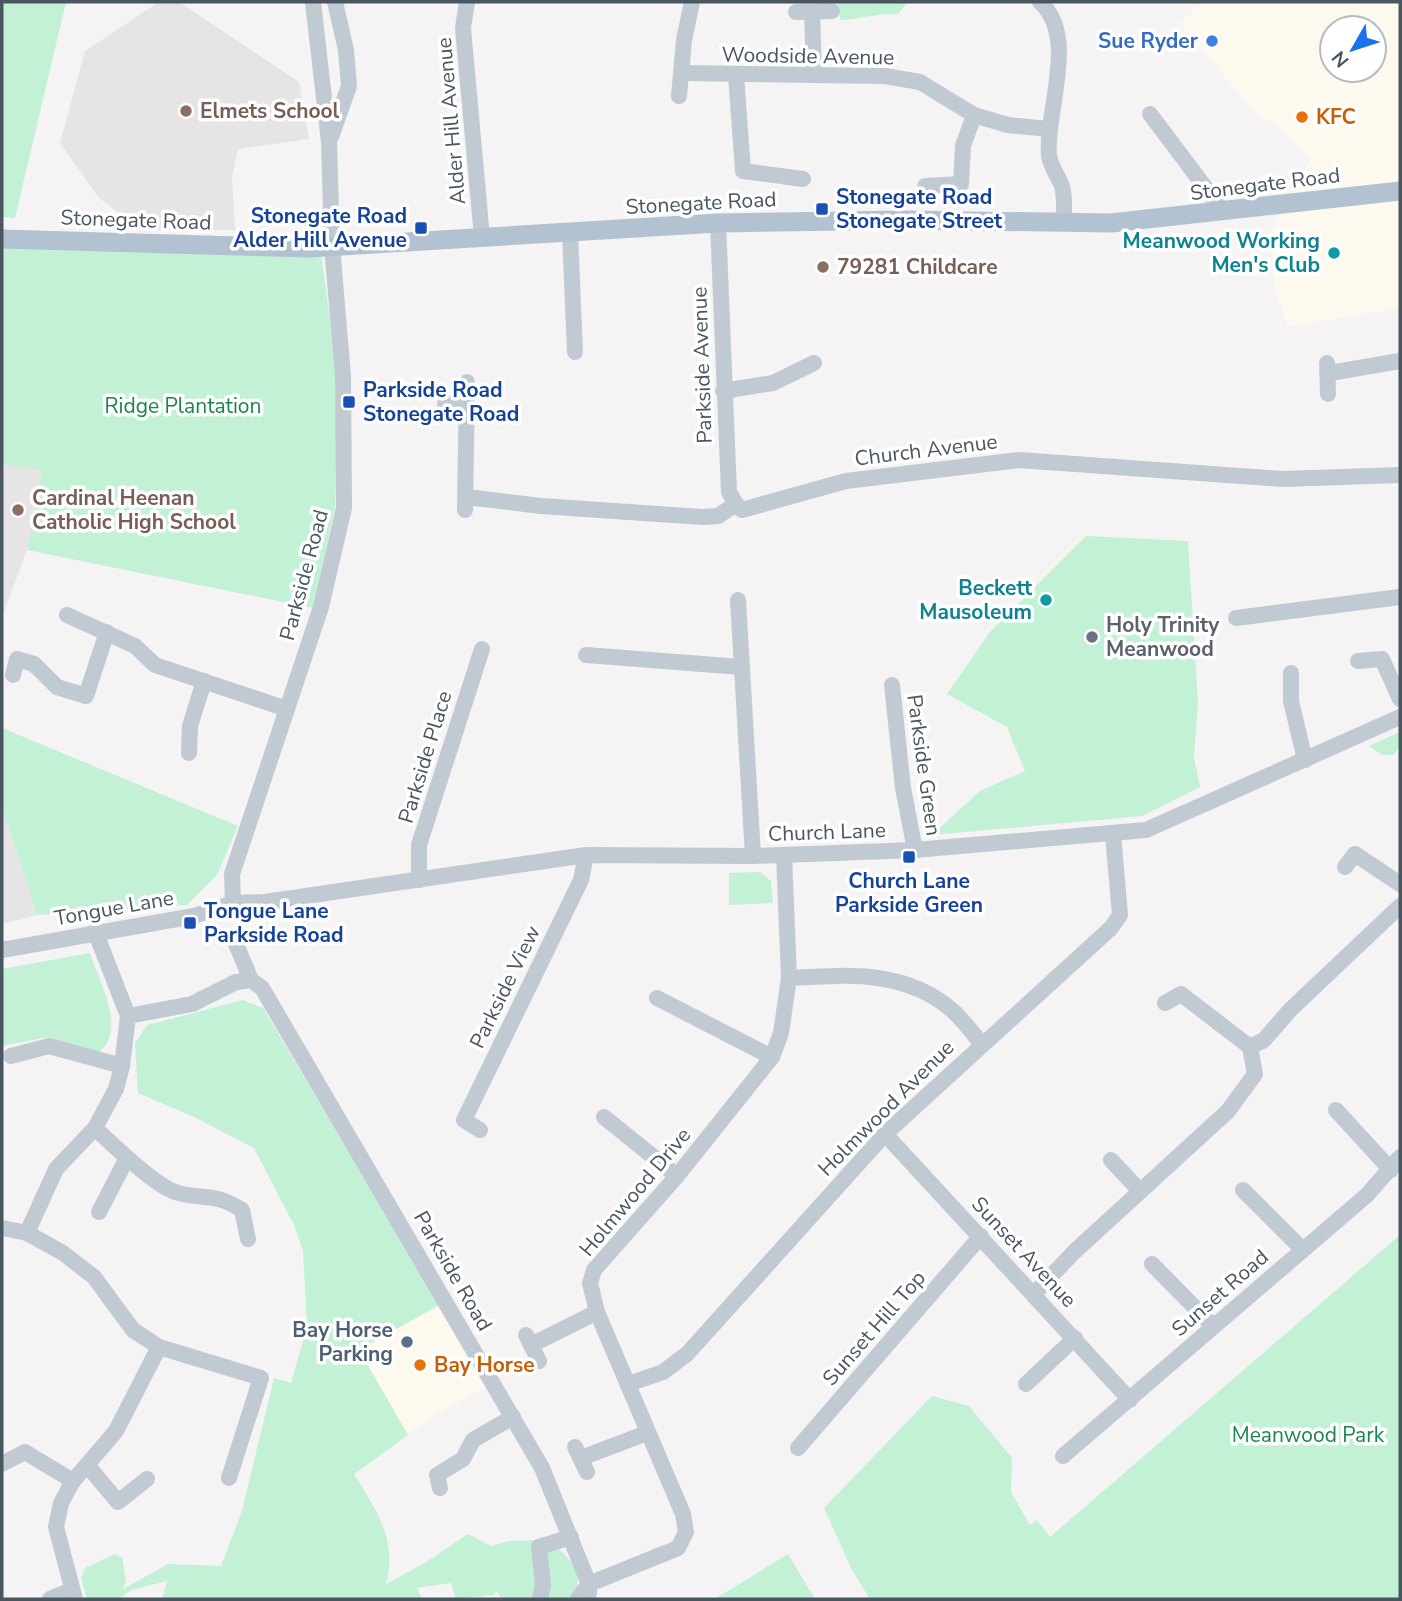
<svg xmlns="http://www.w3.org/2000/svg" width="1402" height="1601" font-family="'Nunito Sans',sans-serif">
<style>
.commercial{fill:#fdf9ef;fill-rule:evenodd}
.education{fill:#e6e4e5}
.green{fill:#c3f1d5}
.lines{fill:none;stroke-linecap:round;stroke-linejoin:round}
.minor{stroke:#c1cad2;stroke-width:16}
.major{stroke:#b3c2d1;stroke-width:19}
.shop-dot{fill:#3f7fe0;stroke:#fff;stroke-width:2.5}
.education-dot{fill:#8d6e63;stroke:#fff;stroke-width:2.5}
.food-dot{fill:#e8710a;stroke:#fff;stroke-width:2.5}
.transit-dot{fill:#1a4fb4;stroke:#fff;stroke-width:2.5}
.culture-dot{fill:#0f9aa8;stroke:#fff;stroke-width:2.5}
.worship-dot{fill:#6b7280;stroke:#fff;stroke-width:2.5}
.service-dot{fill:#5c6f8a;stroke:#fff;stroke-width:2.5}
.labels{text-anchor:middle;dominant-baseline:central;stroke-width:7;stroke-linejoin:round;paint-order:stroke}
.shop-label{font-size:21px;font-weight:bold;fill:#366cbe;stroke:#fff;text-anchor:end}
.street-label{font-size:21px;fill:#4a5661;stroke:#fff}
.education-label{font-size:21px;font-weight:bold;fill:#785e54;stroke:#fff;text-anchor:start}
.food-label{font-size:21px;font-weight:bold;fill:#c56008;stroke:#fff;text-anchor:start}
.transit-label{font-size:21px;font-weight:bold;fill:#164399;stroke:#fff;text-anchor:start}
.culture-label{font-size:21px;font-weight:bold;fill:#0d838f;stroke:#fff;text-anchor:end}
.park-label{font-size:21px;fill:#17864f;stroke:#fff}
.worship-label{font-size:21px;font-weight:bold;fill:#5b616d;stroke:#fff;text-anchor:start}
.service-label{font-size:21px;font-weight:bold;fill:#4e5e75;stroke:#fff;text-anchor:end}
</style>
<rect width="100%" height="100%" fill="#f5f3f3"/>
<g class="commercial">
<path d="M1203,2H1400V308L1288,327L1276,290L1268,236L1310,160L1273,121L1260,118L1179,24ZM1332,28H1374V70H1332Z"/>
<path d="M439,1305L486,1387L431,1417L408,1435L359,1350Z"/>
</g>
<g class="education">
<path d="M159,2H179L299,82L309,139L238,149L232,177L235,230H141L99,198L60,143L85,51Z"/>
<path d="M2,464L42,469L27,550L2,617Z"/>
<path d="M2,808L37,915L2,924Z"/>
</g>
<g class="green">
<path d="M2,2H66L15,218L2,217Z"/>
<path d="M838,2H908L898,14C878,13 860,19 840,20Z"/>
<path d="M2,247L321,254L338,377L335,508L313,608L27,550L42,470L2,464Z"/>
<path d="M1086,536L1188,541L1198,703L1194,758L1200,787L1142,816L932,835L980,791L1025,771L1007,727L947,694L990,632Z"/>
<path d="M2,728L238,826L217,875L187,905L37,915L2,808Z"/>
<path d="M1400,732V747L1393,755H1382L1369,746Z"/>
<path d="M760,872L771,881L773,903L729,905V873Z"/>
<path d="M90,953C99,981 128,1031 98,1053L48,1037L2,1046V969Z"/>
<path d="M243,1000L263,1008L439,1305L359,1350L408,1435L354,1474C376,1510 398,1540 386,1584L425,1563L468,1534L491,1546L508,1541L548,1540C568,1556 586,1571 574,1599H502L492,1584L496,1591L494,1595L456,1599L451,1583L417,1588L422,1599H162L167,1581L131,1590L119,1599H87L81,1578L85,1568L115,1554L122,1557L126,1581L123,1589L168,1564L221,1566L242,1511L274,1378L291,1383L307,1327L303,1251L294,1225L254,1148L194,1117L138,1093L135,1043L147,1025Z"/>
<path d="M1400,1235V1599H870L852,1570L824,1508L932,1396L969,1406L1012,1458L1011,1492L1030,1525L1037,1520L1050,1537Z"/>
<path d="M788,1554L815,1599H715Z"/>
</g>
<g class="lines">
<g class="minor">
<path d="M467,2L463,28L482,237"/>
<path d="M1040,2C1079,37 1045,111 1049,156C1051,167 1058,176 1062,186C1065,197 1064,212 1064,223"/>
<path d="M796,12L832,11"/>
<path d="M812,12L814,75"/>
<path d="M682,73L885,76L920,82L974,115L1008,125L1048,129"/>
<path d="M736,75L743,171L803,179"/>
<path d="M679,96L684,40L692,2"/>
<path d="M1150,114L1223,211"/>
<path d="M331,137L349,86L346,50L335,2"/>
<path d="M925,186L961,184L963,146L974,115"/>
<path d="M718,223L729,492L736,504"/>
<path d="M570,233L575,352"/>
<path d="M1327,363L1328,394"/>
<path d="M1330,373L1400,361"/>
<path d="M723,391L773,383L814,363"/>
<path d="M445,404L467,402"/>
<path d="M467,497L541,506L702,517L718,516L736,504L742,510L846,481L1019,460L1283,479L1400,475"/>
<path d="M465,510L467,382"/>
<path d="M738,600L753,856"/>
<path d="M67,615L135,646L155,665L287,709"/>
<path d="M1236,618L1400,597"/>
<path d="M586,655L741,667"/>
<path d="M1358,661L1382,659L1400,699"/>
<path d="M1291,673V701L1305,760"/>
<path d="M13,675L17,659L34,664L57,687L86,696L107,632"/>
<path d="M892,685L903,788L915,850"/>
<path d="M189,753L190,726L204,681"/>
<path d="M1345,867L1355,854L1400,884"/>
<path d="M419,880V845L482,649"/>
<path d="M233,903L232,874L321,607L344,508L343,376L332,246L329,142L313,2"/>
<path d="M95,931L128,1016L122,1066L116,1089L95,1128L56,1169L27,1233L63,1253L94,1277L133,1330L159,1347L261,1378L229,1478"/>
<path d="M236,944L251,980"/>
<path d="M2,950L194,916L233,903L265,902L586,855L753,856L915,850L1146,830L1400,717"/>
<path d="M789,978C845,975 906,969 953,1011C963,1020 972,1032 981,1043"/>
<path d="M657,998L772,1057"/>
<path d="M1165,1003L1181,994L1250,1047"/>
<path d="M128,1016L192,1004L236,982L251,980L262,988L542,1468L589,1584V1593"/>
<path d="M11,1056L49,1046L122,1066"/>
<path d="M1336,1110L1391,1170"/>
<path d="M604,1117L677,1176"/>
<path d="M95,1128C112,1144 154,1185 175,1192C204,1201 212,1191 242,1210L248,1239"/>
<path d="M480,1130L464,1120L581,880L586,855"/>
<path d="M885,1134L1130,1400"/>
<path d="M1111,1160L1140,1191"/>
<path d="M1243,1190L1302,1249"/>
<path d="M99,1212L127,1158"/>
<path d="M2,1228L27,1233"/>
<path d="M1152,1264L1213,1326"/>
<path d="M1034,1294L1074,1252L1228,1111L1255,1074L1250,1047L1264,1040L1290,1010L1400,906"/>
<path d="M526,1335L539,1361"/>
<path d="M531,1345L597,1312"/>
<path d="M628,1384L663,1372L687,1354L885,1134L1111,928L1120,915L1113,835"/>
<path d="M1026,1384L1075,1338"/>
<path d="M575,1447L587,1472"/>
<path d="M798,1448L981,1236"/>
<path d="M1063,1456L1367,1195L1400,1157"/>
<path d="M581,1458L647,1433"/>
<path d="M2,1464L25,1452L73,1481"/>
<path d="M87,1465L118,1502L147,1479"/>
<path d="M440,1488L437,1475L463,1459L473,1440L513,1417"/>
<path d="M50,1599L72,1590"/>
<path d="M75,1599L56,1527L61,1503L73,1481L116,1431L159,1347"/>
<path d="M540,1599L543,1585L539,1547L571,1537"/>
<path d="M578,1599L589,1584L678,1548L686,1532L683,1514L597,1312L590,1283L594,1270L677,1176L772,1057L781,1033L789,978L784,855"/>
</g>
<path class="major" d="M2,239L309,248L718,223L904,220L1111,223L1400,191"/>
</g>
<circle class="shop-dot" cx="1212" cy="41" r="7"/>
<g class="education-dot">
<circle cx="186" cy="111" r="7"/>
<circle cx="823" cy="267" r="7"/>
<circle cx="18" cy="510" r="7"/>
</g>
<g class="food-dot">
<circle cx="1302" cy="117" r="7"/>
<circle cx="420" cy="1365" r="7"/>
</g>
<g class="transit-dot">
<rect x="815" y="202" width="14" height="14" rx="3.5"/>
<rect x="414" y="221" width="14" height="14" rx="3.5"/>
<rect x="342" y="395" width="14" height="14" rx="3.5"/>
<rect x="902" y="850" width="14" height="14" rx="3.5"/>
<rect x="183" y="916" width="14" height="14" rx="3.5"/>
</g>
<g class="culture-dot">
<circle cx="1334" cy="253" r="7"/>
<circle cx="1046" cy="600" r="7"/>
</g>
<circle class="worship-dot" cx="1092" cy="637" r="7"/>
<circle class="service-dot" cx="407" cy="1342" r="7"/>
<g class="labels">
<g class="shop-label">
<text x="1198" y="41">Sue Ryder</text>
</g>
<g class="street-label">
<text transform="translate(808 56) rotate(1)">Woodside Avenue</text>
<text transform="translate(451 121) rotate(-95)">Alder Hill Avenue</text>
<text transform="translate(1265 184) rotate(-7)">Stonegate Road</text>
<text transform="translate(701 203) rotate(-3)">Stonegate Road</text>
<text transform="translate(136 220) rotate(2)">Stonegate Road</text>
<text transform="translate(702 365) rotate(-92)">Parkside Avenue</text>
<text transform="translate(926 450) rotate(-7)">Church Avenue</text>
<text transform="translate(304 575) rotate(-75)">Parkside Road</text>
<text transform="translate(425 757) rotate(-73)">Parkside Place</text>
<text transform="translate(924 765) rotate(82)">Parkside Green</text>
<text transform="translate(827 832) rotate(-2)">Church Lane</text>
<text transform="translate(114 908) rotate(-10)">Tongue Lane</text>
<text transform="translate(505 987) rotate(-64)">Parkside View</text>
<text transform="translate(886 1108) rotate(-45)">Holmwood Avenue</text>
<text transform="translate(635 1192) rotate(-50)">Holmwood Drive</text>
<text transform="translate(1024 1252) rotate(47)">Sunset Avenue</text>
<text transform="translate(453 1271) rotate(60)">Parkside Road</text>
<text transform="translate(1220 1293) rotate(-41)">Sunset Road</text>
<text transform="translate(874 1328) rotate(-49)">Sunset Hill Top</text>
</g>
<g class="education-label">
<text x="200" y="111">Elmets School</text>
<text x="837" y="267">79281 Childcare</text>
<text x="32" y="498">Cardinal Heenan<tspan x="32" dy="24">Catholic High School</tspan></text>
</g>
<g class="food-label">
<text x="1316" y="117">KFC</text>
<text x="434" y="1365">Bay Horse</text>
</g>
<g class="transit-label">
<text x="836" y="197">Stonegate Road<tspan x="836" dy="24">Stonegate Street</tspan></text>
<text x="407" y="216" text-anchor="end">Stonegate Road<tspan x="407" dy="24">Alder Hill Avenue</tspan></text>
<text x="363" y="390">Parkside Road<tspan x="363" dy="24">Stonegate Road</tspan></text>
<text x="909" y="881" text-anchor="middle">Church Lane<tspan x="909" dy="24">Parkside Green</tspan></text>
<text x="204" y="911">Tongue Lane<tspan x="204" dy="24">Parkside Road</tspan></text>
</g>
<g class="culture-label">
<text x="1320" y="241">Meanwood Working<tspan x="1320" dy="24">Men's Club</tspan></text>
<text x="1032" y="588">Beckett<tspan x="1032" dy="24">Mausoleum</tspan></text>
</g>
<g class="park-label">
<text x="183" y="406">Ridge Plantation</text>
<text x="1308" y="1435">Meanwood Park</text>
</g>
<g class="worship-label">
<text x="1106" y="625">Holy Trinity<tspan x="1106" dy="24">Meanwood</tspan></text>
</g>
<g class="service-label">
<text x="393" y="1330">Bay Horse<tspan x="393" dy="24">Parking</tspan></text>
</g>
</g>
<rect width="1402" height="1601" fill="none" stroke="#4a5661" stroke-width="7"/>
<g transform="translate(1353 49) rotate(231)"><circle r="33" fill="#ffffff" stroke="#b7bbc0" stroke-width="2"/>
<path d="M0-5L12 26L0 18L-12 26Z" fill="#1a73e8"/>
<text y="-10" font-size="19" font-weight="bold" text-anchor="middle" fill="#4a5661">N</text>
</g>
</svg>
